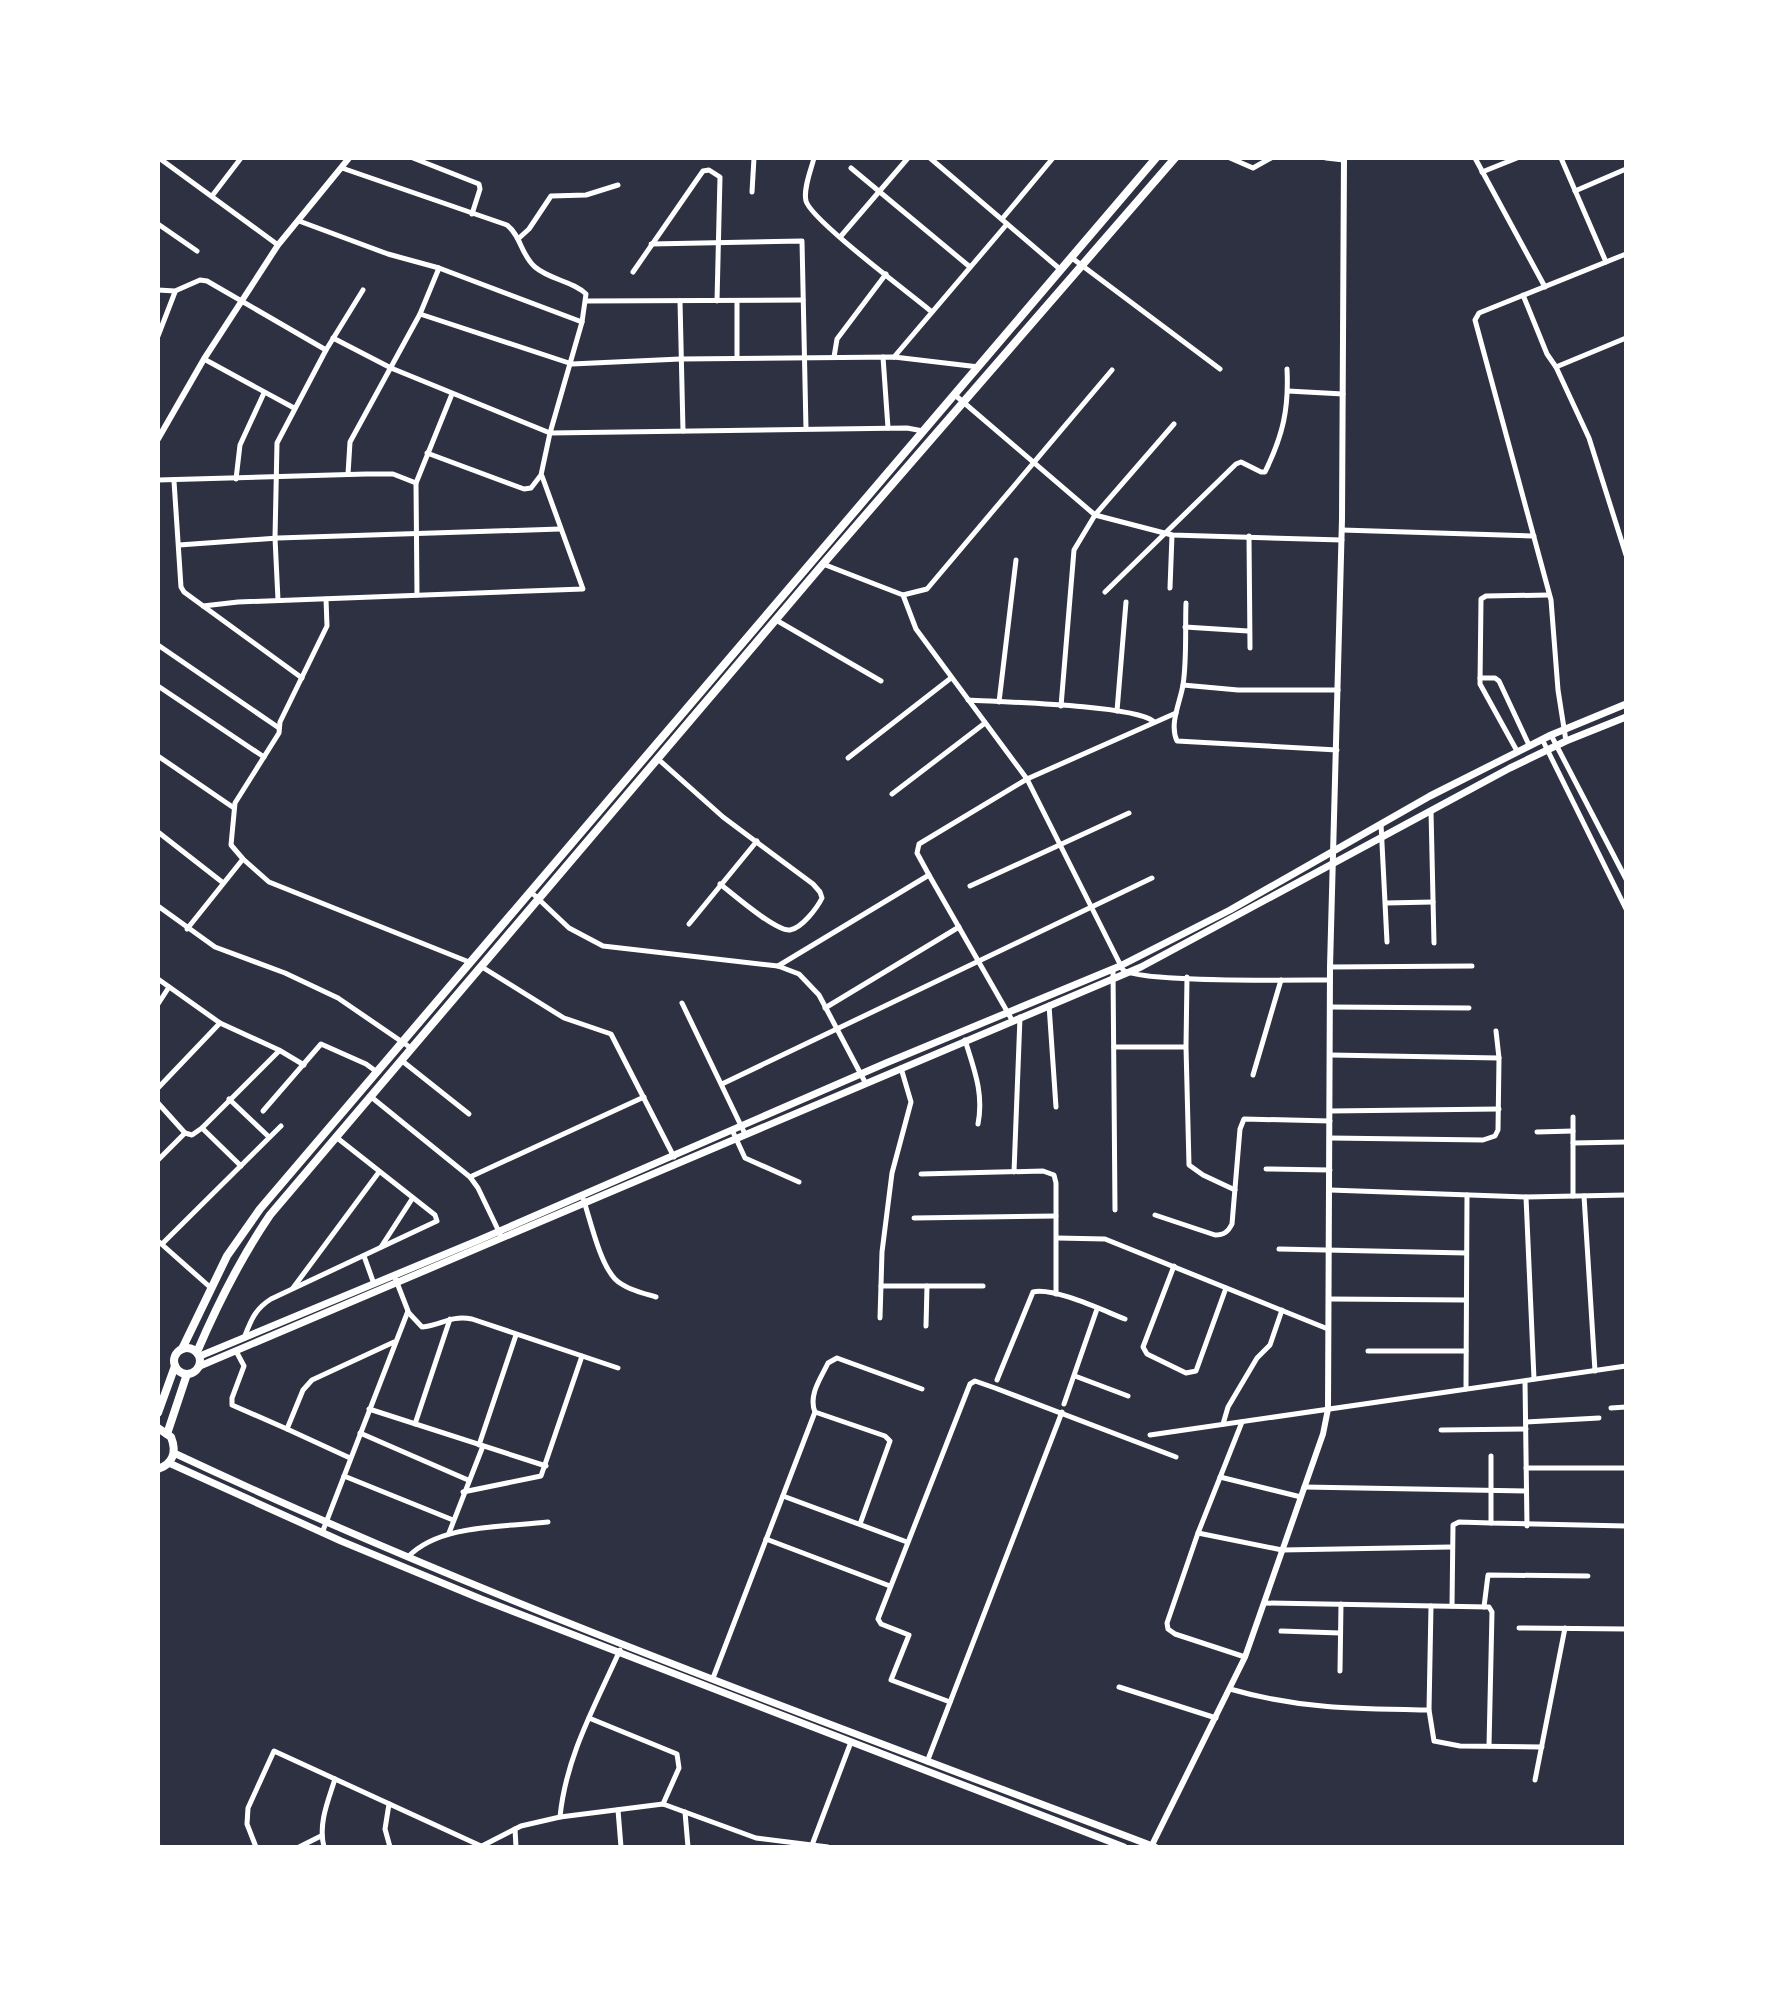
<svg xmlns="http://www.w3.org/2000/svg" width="1784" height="2005" font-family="'Varela Round',sans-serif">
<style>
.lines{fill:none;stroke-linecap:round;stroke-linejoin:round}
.minor{stroke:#fff;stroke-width:5}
.tertiary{stroke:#fff;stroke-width:6}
.secondary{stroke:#fff;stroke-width:7}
.primary{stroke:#fff;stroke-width:8}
</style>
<rect width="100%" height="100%" fill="#2d3142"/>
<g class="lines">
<g class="minor">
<path d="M159,158L278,245"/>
<path d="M413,158L479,184L480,189L472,214"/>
<path d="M814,158C811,170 803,189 806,201C811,220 912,295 932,312"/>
<path d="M930,158L1061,270"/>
<path d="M1230,158L1253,168L1271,158"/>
<path d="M1326,158L1344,160"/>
<path d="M1475,158L1545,287"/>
<path d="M1561,158L1606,262"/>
<path d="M342,168L507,225C521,236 521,255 535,267C550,280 573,281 586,294L582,322L550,433L541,475L531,488L524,489L427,453"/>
<path d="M851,168L970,267"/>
<path d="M1482,172L1517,158"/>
<path d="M1575,191L1626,169"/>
<path d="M752,192L754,158"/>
<path d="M212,196L241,158"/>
<path d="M1002,219L1053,158"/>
<path d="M299,221L388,254L439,268L582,322"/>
<path d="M158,224L197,251"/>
<path d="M841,236L908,158"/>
<path d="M518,239L529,229L551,196L586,195L618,185"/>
<path d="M651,244L802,241L806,429"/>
<path d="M1072,258L1220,369"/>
<path d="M633,272L696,181L703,171L709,170L720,177L717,301"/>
<path d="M158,290L175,291L200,280L207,281L326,350"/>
<path d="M1523,295L1547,354L1556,367L1589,438L1626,555"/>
<path d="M587,301L803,300"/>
<path d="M680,301L683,431"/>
<path d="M737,301V358"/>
<path d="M420,314L572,364L680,359L894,357L979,367"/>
<path d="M158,336L175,292"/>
<path d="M333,338L391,368L550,433L907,428L923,431"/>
<path d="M834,357L837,339L886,274"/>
<path d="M883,357L888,428"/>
<path d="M894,357L1007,224"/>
<path d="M204,359L294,408"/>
<path d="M1556,367L1626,338"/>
<path d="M1288,391L1343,394"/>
<path d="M955,395L1095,515L1172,535L1342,540"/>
<path d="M348,474L350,442L420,314L439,268"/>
<path d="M236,479L240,445L264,393"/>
<path d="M158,480L366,474H393L416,483"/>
<path d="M174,481L181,587L184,592L302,678"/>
<path d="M1342,530L1534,536"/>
<path d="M1249,536L1250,648"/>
<path d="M179,545L278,538L560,529"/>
<path d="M823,564L903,595L916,629L1027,779L1123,970C1142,983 1297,980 1330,980"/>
<path d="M1170,588L1172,535"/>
<path d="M1105,592L1236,464L1241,462L1261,472H1265C1283,435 1289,409 1287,369"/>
<path d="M417,595L416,483L452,394"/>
<path d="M903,595L927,589L1112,370"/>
<path d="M326,599L327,626L280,722L279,733L235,803L231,845L243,859L269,882L469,962"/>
<path d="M278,600L275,538L277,443L326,350L363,290"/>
<path d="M1186,603C1185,630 1187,659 1183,685C1180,703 1169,724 1177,741L1337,750"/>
<path d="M203,606L238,602L583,589L542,476"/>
<path d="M776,620L881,681"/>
<path d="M1185,627L1248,631"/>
<path d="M158,645L279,728"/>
<path d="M1480,678H1495L1499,681L1529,745"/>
<path d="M1183,685L1238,690H1338"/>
<path d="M158,686L264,757"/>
<path d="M968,700C1002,702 1132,705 1153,721"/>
<path d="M999,702L1016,560"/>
<path d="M1061,706L1074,550L1095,515L1174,424"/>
<path d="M1117,711L1126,602"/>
<path d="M1551,735L1626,879"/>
<path d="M1542,739L1626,909"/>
<path d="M1566,741L1558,690L1551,600L1475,320L1479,313L1626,254"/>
<path d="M1517,751L1480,684L1481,599L1486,596L1549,595"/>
<path d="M158,756L234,808"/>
<path d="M848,758L951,678"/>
<path d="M658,759L723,817L813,884L820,892L822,898C817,908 802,928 790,930C776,932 733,894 720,884"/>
<path d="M892,794L985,723"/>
<path d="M1431,811L1434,943"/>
<path d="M1381,824L1387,942"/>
<path d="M158,832L222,882"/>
<path d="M970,886L1129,813"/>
<path d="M530,891L569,928L603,946L778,966L799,974L819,995L865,1082"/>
<path d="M1386,903L1433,902"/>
<path d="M158,906L215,947L285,973L338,998L411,1048"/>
<path d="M689,924L757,841"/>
<path d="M187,929L243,859"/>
<path d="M778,966L929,875"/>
<path d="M482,967L564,1018L611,1034L674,1157"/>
<path d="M1330,967L1472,966"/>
<path d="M1113,969L1115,1210"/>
<path d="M1187,977L1186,1047L1189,1165L1203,1175L1235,1190"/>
<path d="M158,979L220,1023L279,1050L304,1065"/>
<path d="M682,1003L745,1134"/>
<path d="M158,1004L169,987"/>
<path d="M1049,1005L1056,1107"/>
<path d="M1330,1007L1469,1008"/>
<path d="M825,1008L959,927"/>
<path d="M1012,1020L929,875L917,853L919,844L1027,779L1176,713"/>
<path d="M965,1040C974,1069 984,1093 978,1124"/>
<path d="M1114,1047H1185"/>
<path d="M1330,1055L1499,1058"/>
<path d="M401,1060L469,1114"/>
<path d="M1253,1075L1281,980"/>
<path d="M722,1084L1152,878"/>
<path d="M158,1088L220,1023"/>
<path d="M370,1096L470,1177L478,1188L502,1238"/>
<path d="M229,1099L269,1137"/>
<path d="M158,1103L185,1133"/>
<path d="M263,1111L321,1044L366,1064L377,1072"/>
<path d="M1330,1111L1499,1109"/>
<path d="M1573,1117V1196"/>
<path d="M202,1128L241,1166"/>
<path d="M732,1130L745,1158L799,1182"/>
<path d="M1537,1132L1573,1131"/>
<path d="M1330,1138L1483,1140L1495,1136L1498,1130L1499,1058L1496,1031"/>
<path d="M1573,1143L1626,1142"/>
<path d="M158,1160L185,1133L192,1135L202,1128L279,1051"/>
<path d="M1266,1169L1330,1170"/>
<path d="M1014,1172L1020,1017"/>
<path d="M921,1174L1043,1171L1054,1175L1056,1183V1294"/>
<path d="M470,1177L644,1097"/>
<path d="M1330,1190L1526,1197L1626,1195"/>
<path d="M582,1195C590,1218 599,1262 615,1279C625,1289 643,1293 656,1297"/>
<path d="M1584,1196L1595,1371"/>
<path d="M1526,1197L1534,1379"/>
<path d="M1155,1215L1215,1235C1224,1235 1228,1232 1232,1224L1240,1129L1244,1119L1330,1121"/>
<path d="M914,1218L1056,1216"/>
<path d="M1057,1238L1105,1239L1328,1329"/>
<path d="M158,1241L211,1288"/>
<path d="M162,1244L281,1126"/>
<path d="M381,1247L412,1199"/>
<path d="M1279,1249L1466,1253"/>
<path d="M364,1256L374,1284"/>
<path d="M1174,1266L1143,1347L1147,1354L1186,1373L1196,1371L1226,1288"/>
<path d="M881,1286H983"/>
<path d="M293,1288L379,1172"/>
<path d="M1329,1299L1466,1300"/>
<path d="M408,1312L422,1327C442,1325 450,1315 472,1319L618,1368"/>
<path d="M880,1318L882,1252L892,1173L911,1102L901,1068"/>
<path d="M926,1326L927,1286"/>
<path d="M244,1338C251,1320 255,1309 271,1299L437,1221L435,1215L336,1137"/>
<path d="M236,1351L244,1366L232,1398V1405L287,1429"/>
<path d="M1368,1351H1466"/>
<path d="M1075,1376L1128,1396"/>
<path d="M997,1380L1033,1292C1054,1287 1104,1311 1125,1319"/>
<path d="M1525,1381L1527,1526"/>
<path d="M1466,1389L1467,1195"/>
<path d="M1064,1404L1097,1309"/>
<path d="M1611,1408L1626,1407"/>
<path d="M369,1409L546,1466"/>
<path d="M815,1412L885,1436L890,1441L860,1524"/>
<path d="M1242,1422L1198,1533L1167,1623L1168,1629L1175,1634L1245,1657"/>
<path d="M1526,1422L1599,1418"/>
<path d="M415,1424L450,1319"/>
<path d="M1223,1424L1228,1407L1257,1358L1270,1345L1282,1310"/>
<path d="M1441,1430L1526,1429"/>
<path d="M360,1433L468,1480"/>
<path d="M1150,1435L1626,1366"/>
<path d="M479,1445L516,1335"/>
<path d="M1491,1456V1523L1626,1526"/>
<path d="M350,1458L287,1429L303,1390L312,1380L394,1342"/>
<path d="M1526,1468H1626"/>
<path d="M344,1476L453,1520"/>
<path d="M1220,1477L1301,1497"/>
<path d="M1304,1487L1526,1491"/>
<path d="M463,1492L541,1476L582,1356"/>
<path d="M783,1496L907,1542"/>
<path d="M322,1533L408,1311L394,1275"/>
<path d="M449,1533L483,1446"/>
<path d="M1198,1533L1282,1550L1451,1547"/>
<path d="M766,1539L890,1586"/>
<path d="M408,1557C439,1524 505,1527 548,1522"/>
<path d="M1264,1603L1489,1607L1492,1612L1489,1746"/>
<path d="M1431,1606L1429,1710L1434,1741L1460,1746L1542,1747"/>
<path d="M1452,1606L1453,1525L1459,1522L1491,1523"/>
<path d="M1484,1607L1488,1575L1588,1576"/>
<path d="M1519,1628L1626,1629"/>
<path d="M1281,1631L1340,1633"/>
<path d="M1340,1671L1341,1604"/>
<path d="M713,1678L815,1412C808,1395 821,1378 828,1363L837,1358L922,1389"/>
<path d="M1119,1687L1216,1718"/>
<path d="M1230,1689C1299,1709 1358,1709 1429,1710"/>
<path d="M950,1702L891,1680L909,1635L881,1624L878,1619L970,1384L975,1381L995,1388L1176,1457"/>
<path d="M589,1718L677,1754L679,1768L663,1804"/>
<path d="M927,1762L1062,1412"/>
<path d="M1535,1780L1565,1628"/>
<path d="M389,1804L385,1829L390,1847"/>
<path d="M618,1810L621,1847"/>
<path d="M685,1812L688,1847"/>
<path d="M560,1817C566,1756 595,1706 620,1650"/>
<path d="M515,1829L516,1847"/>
<path d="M812,1845L851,1742"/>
<path d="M158,1847H159"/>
<path d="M256,1847L247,1824L248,1808L274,1751L481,1846"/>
<path d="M299,1847L321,1836"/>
<path d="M324,1847C318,1824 328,1801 335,1779"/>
<path d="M480,1847L521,1826L560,1817L663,1804L756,1838L828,1847"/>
</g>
<g class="tertiary">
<path d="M158,439L204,359L278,245L349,158"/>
<path d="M1151,1847L1245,1657L1323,1434L1328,1409L1330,967L1342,519L1344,158"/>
</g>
<g class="secondary">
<path d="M200,1356L479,1240L886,1063L1120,966L1230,910L1430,796L1551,735L1626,704"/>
<path d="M200,1366L1141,967L1510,768L1566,741L1626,717"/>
<path d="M174,1453C493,1603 826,1722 1155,1847"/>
<path d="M169,1463L341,1541L481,1599L1124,1847"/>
</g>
<g class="primary">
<circle cx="187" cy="1361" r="13"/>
<path d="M182,1349L227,1256L260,1209L1156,158"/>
<path d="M197,1352C218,1303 240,1259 270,1215L823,564L1175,158"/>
<path d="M158,1413L175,1366"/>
<path d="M158,1428L171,1437C177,1452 173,1464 158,1469"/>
<path d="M167,1434L187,1374"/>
</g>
</g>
<rect width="1784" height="2005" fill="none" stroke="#ffffff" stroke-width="320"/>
</svg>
